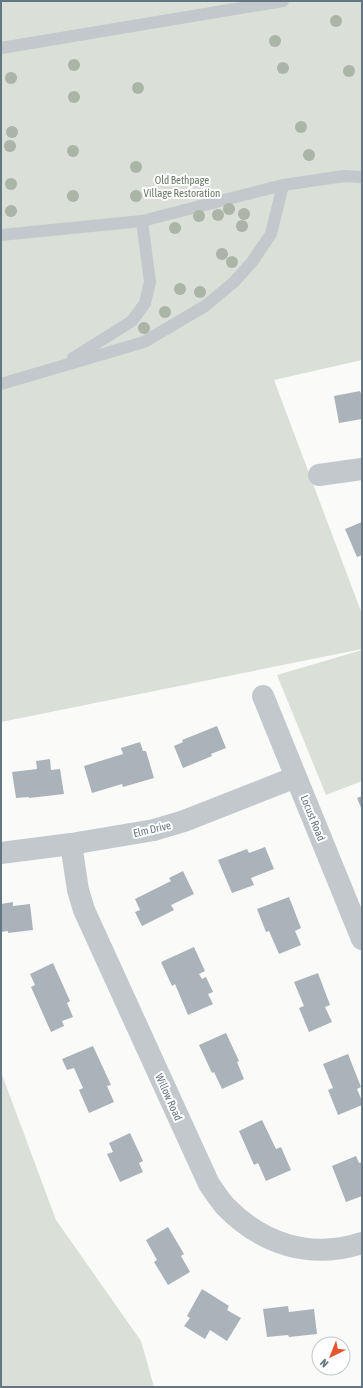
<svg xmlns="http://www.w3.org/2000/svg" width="363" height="1388" font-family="'Asap Condensed',sans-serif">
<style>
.green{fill:#dadfd7}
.building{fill:#aab3b9}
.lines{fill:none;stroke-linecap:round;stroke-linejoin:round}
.service{stroke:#c3c8cc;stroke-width:12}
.minor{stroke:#c3c8cc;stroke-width:22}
.tree{fill:#aab4a7}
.labels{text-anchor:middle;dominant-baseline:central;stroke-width:4;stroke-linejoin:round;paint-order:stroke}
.park-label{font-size:11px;fill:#687a64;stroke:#fff}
.street-label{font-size:11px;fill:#657683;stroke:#fff}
</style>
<rect width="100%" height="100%" fill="#fafaf8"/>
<g class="green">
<path d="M1,1H362V360L274,380L362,614V649L1,722Z"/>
<path d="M362,650V781L326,795L277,675Z"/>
<path d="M1,1072L56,1220L141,1341L154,1387H1Z"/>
</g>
<g class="building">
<path d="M360,391L362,396V419L339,423L334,396Z"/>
<path d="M362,522V555L357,557L345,529Z"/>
<path d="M217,726L226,748L211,754L212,756L183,768L174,746L183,742L182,740Z"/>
<path d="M140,742L143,751H146L154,778L123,787L122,784L92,793L84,766L123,754L121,748Z"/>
<path d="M50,759L51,770L60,769L64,794L29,798V797L16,798L12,772L37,769L36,761Z"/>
<path d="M362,796V810L357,798Z"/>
<path d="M265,847L274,869L251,878L254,885L232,893L218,860L247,849L249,853Z"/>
<path d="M183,871L194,894L171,905L174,910L142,926L135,912L140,910L135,899L171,881L169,878Z"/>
<path d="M289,897L301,928L295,931L301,945L279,954L269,931L266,932L257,909Z"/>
<path d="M13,902V906L30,904L33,930L8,933V931L1,932V904Z"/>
<path d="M194,947L205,971L199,974L202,979L206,977L213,992L208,994L213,1004L188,1015L175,984L172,986L161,962Z"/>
<path d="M53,963L70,1001L67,1003L73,1017L62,1021L64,1026L51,1032L31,987L35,985L30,974Z"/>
<path d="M318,973L330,1005L325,1007L332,1022L309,1032L299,1008L304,1006L294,982Z"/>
<path d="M226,1033L239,1061L237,1062L244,1079L222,1089L214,1072L212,1073L199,1045Z"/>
<path d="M93,1046L111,1085L107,1086L114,1102L89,1113L79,1090L83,1088L74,1068L67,1070L62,1059Z"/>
<path d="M348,1054L361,1087L357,1089L362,1101V1105L338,1115L328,1090L333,1088L323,1064Z"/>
<path d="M262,1120L276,1149L281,1147L291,1170L266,1181L258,1163L254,1165L239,1131Z"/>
<path d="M130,1133L143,1161L139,1163L143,1172L120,1182L107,1154L113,1152L109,1143Z"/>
<path d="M356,1156L359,1163L362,1162V1196L346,1202L332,1166Z"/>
<path d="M168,1227L184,1254L181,1256L190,1272L168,1285L154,1262L157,1260L146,1240Z"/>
<path d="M202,1289L229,1306L227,1310L241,1318L227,1341L210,1330L205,1339L184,1326L190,1318L187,1316Z"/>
<path d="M288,1306L289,1312L314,1309L317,1334L289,1337L288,1335L267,1337L263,1309Z"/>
</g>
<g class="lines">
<g class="service">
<path d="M1,48L283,1"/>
<path d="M1,235L142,221L283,185L344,176L362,177"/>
<path d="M73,358L132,321L145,303L150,282L142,221"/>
<path d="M1,384L144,342L205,306L234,282L252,262L271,234L283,185"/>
</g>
<g class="minor">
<path d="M319,475L362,469"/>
<path d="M263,696L362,939"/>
<path d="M71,844L78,890L84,910L209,1184C214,1191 219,1199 225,1206C262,1244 310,1260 362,1243"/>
<path d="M1,853L71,844L154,830L184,821L296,777"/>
</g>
</g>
<g class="tree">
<circle cx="336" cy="21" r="6"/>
<circle cx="275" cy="41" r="6"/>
<circle cx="74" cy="65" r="6"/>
<circle cx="283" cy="68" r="6"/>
<circle cx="349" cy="71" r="6"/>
<circle cx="11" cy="78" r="6"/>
<circle cx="138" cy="88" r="6"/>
<circle cx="74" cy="97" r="6"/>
<circle cx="301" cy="127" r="6"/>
<circle cx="12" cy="132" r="6"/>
<circle cx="10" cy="146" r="6"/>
<circle cx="73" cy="151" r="6"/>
<circle cx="309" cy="155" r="6"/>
<circle cx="136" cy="167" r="6"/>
<circle cx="11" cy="184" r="6"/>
<circle cx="73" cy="196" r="6"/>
<circle cx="136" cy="196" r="6"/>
<circle cx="229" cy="209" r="6"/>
<circle cx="11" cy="211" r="6"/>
<circle cx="244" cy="214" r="6"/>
<circle cx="218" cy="215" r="6"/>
<circle cx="199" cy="216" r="6"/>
<circle cx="242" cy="226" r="6"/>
<circle cx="175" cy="228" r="6"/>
<circle cx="222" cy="254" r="6"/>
<circle cx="232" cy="262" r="6"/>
<circle cx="180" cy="289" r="6"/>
<circle cx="200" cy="292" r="6"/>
<circle cx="165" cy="312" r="6"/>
<circle cx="144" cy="328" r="6"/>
</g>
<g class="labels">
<g class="park-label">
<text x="182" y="180">Old Bethpage<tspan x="182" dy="13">Village Restoration</tspan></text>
</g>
<g class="street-label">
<text transform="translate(313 818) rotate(68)">Locust Road</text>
<text transform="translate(152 829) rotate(-13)">Elm Drive</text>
<text transform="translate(169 1097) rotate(66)">Willow Road</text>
</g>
</g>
<rect width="363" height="1388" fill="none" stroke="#657683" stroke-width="4"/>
<g transform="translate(331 1356) rotate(223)"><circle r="19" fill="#ffffff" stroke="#c1c8cd"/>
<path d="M0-3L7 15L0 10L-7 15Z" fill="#e4572e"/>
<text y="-6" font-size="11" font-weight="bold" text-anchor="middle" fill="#657683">N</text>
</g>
</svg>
